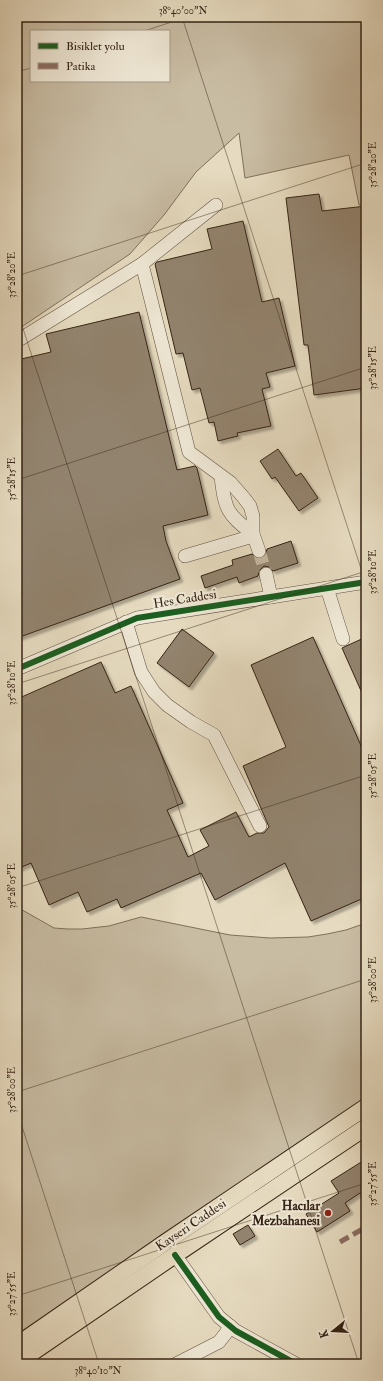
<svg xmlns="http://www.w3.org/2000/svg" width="383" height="1381" font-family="'IM FELL Double Pica',serif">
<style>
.green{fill:#c8bca3;stroke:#7f705c;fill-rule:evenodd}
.building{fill:#92836e;stroke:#362415;filter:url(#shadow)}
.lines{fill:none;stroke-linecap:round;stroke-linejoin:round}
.minor-tunnel{stroke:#c3b69e;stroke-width:13;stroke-dasharray:13 6;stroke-linecap:butt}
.minor-casing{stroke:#625240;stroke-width:14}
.major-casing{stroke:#362415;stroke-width:18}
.minor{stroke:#efe8d6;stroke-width:13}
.major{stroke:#e6dbc0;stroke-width:16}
.quiet{stroke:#8d6e63;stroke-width:5;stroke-dasharray:10 5;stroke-linecap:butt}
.cycleway-casing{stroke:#efe8d6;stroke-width:8}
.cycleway{stroke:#1b5e20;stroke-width:6}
.ticks{fill:none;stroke:#362415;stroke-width:1;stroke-opacity:0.45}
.poi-dot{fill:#8f2418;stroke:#efe8d6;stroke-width:1.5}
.labels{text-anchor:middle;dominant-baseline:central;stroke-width:4;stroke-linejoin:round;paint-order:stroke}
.street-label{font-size:13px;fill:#362415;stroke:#efe8d6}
.poi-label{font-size:13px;font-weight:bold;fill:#362415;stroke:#efe8d6;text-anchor:end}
.neatline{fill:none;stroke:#362415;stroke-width:1.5}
.ticks-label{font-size:10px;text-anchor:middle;fill:#362415}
</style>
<defs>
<filter id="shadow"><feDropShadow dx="3" dy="3" stdDeviation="1" flood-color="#0004"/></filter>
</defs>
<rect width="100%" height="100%" fill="#e6dbc0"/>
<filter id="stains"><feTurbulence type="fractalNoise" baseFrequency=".005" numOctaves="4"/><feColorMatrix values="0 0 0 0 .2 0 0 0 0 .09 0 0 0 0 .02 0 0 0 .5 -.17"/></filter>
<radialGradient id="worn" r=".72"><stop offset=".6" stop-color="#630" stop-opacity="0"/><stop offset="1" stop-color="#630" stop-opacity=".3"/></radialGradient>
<g class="green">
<path d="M17,17H366V204L359,205L349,155L245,178L239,133L196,172L164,215L130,254L17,330ZM31,31H169V81H31Z"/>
<path d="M17,907L54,928L68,929H82L109,926L141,917L230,935L270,938L308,937L327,934L346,930L366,923V1119L17,1359Z"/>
</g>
<g class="building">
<path d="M319,194L322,211L366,206V388L314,395L308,345H304L286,198Z"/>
<path d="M243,221L262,302L279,298L295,366L266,373L270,387L262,389L271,426L237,433L238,436L218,441L214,422L209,423L200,388L192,390L183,353L176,354L155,264L157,262L212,249L207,229Z"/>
<path d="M139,312L177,470L195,466L197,468L208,515L163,526L166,541L180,579L17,638V360L51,352L46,334Z"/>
<path d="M278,449L296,476L301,473L318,498L299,511L275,477L272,479L260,461Z"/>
<path d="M291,541L298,563L273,571L269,567L264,566L259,571L258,576L239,583L237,577L205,588L201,576L233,565L232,560L252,554L257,559L262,558L265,556L267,549Z"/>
<path d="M182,629L214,653L189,687L157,663Z"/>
<path d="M313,637L366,757V897L311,921L285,863L215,900L201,873L121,908L117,899L87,912L78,892L49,905L31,863L17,869V699L101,662L115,693L131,686L183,803L167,810L188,857L209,846L200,830L236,812L249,837L257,833H264L269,827L243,766L286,747L251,665Z"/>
<path d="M366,637V702L342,648Z"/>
<path d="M366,1159V1189L345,1203L350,1211L317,1232L306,1214L339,1193L331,1181Z"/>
<path d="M248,1225L255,1236L240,1245L233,1234Z"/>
</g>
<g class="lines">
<path class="minor-tunnel" d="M259,551L266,574"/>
<g class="minor-casing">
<g id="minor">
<path d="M216,205L142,264L189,452L231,483L244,498L250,506L253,516V534L259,551"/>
<path d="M17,341L142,264"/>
<path d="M221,477C225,510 227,514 253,534"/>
<path d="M185,556L253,536"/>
<path d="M266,574L271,597"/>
<path d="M327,588L343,639"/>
<path d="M126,622L141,672L154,692L167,705L191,722L214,735L260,826"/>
<path d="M17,669L137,618L366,582"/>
<path d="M175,1255L219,1317L236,1331L296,1364"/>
<path d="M176,1364L219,1342L226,1333L230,1326"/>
</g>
</g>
<g class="major-casing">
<g id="major">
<path d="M17,1345L166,1242L366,1107"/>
<path d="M17,1363L175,1255L366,1127"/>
</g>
</g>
<use href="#minor" class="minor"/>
<use href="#major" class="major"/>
<path class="quiet" d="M340,1242L366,1227"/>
<g class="cycleway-casing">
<g id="cycleway">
<path d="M17,669L137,618L366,582"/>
<path d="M175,1255L219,1317L236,1331L296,1364"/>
</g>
</g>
<use href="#cycleway" class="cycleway"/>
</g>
<path class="ticks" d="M182,17L366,584M144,31L187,17M17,72L31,68M17,276L366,163M17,310L359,1364M17,480L366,367M17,684L366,571M17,888L366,775M17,1092L366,979M17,1111L99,1364M17,1296L366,1183"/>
<circle class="poi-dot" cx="328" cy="1213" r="4"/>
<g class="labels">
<g class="street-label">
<text transform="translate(185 599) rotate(-9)">Hes Caddesi</text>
<text transform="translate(191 1225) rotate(-34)">Kayseri Caddesi</text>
</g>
<g class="poi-label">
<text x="320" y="1206">Hacılar<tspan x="320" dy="15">Mezbahanesi</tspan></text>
</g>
</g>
<rect width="383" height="1381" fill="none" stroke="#e6dbc0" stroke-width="44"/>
<rect x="30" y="30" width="140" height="52" fill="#efe8d6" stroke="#a59a89"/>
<rect x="38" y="43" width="20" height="6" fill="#1b5e20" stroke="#a59a89"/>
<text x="66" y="50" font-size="12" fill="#362415">Bisiklet yolu</text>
<rect x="38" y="63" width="20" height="6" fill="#8d6e63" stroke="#a59a89"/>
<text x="66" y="70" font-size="12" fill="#362415">Patika</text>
<g transform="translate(333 1331) rotate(252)" stroke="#efe8d6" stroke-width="3" paint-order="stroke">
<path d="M0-3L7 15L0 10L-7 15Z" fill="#362415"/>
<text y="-6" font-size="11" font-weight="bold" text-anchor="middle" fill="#362415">K</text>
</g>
<rect x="22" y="22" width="339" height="1337" class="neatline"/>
<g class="ticks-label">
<text x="183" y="14">38°40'00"N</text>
<text transform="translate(372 165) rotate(-90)" y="4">35°28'20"E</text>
<text transform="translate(11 275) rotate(-90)" y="4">35°28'20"E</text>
<text transform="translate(372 368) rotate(-90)" y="4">35°28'15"E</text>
<text transform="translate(11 479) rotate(-90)" y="4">35°28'15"E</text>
<text transform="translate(372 572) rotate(-90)" y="4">35°28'10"E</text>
<text transform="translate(11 683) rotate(-90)" y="4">35°28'10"E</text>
<text transform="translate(372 776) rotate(-90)" y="4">35°28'05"E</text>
<text transform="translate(11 886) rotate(-90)" y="4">35°28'05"E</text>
<text transform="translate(372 980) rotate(-90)" y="4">35°28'00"E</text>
<text transform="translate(11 1090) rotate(-90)" y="4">35°28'00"E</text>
<text transform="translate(372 1184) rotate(-90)" y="4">35°27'55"E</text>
<text transform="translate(11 1294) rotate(-90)" y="4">35°27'55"E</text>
<text x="98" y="1374">38°40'10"N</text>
</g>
<rect width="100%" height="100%" filter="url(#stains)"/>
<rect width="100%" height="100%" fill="url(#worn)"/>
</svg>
